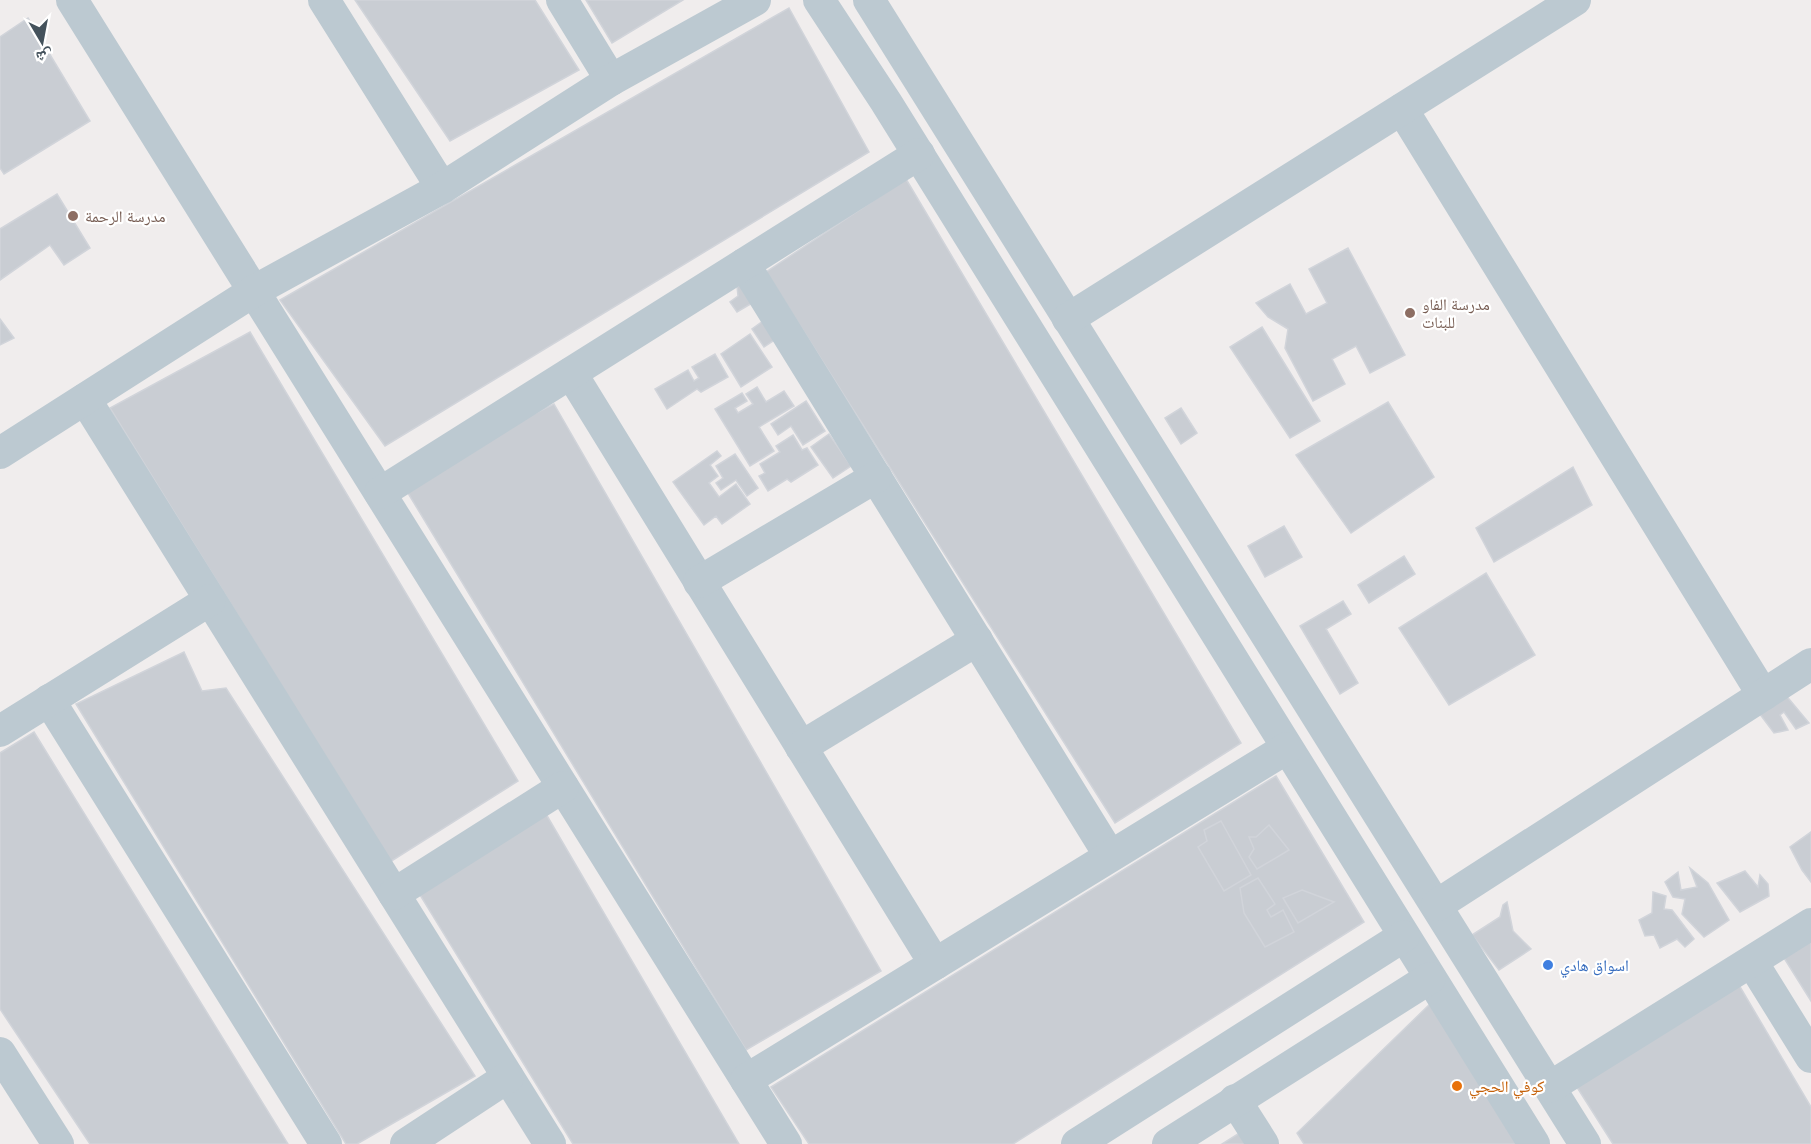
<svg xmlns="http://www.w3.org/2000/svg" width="1811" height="1144" font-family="'Noto Sans','Noto Naskh Arabic',sans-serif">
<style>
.building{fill:#c9cdd3;stroke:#d1d4da;stroke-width:1.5}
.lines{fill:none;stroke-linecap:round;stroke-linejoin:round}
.minor{stroke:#bcc9d1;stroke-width:32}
.education-dot{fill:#8d6e63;stroke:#fff;stroke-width:2}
.shop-dot{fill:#3f7fe0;stroke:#fff;stroke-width:2}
.food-dot{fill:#e8710a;stroke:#fff;stroke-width:2}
.labels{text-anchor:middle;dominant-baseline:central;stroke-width:4.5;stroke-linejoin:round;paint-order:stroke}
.education-label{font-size:16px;fill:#785e54;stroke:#fff;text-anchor:start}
.shop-label{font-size:16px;fill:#366cbe;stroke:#fff;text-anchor:start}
.food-label{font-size:16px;fill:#c56008;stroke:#fff;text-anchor:start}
</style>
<rect width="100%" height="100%" fill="#f0eded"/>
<g class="building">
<path d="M355,0H535L579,70L450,141Z"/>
<path d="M586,0H683L612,43Z"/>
<path d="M789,8L869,152L385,446L280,300Z"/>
<path d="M28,18L90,121L4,174L0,168V37Z"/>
<path d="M906,179L1241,743L1115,823L766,272Z"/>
<path d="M57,194L90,248L64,265L50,245L0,280V229Z"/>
<path d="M1348,248L1405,355L1370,373L1356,346L1332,359L1345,384L1313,401L1285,348L1288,329L1268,317L1256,303L1290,284L1306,314L1327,303L1309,269Z"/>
<path d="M737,286L744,287L754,302L737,312L730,302L738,296Z"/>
<path d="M0,319L14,338L0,345Z"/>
<path d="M763,321L776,339L764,347L752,329Z"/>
<path d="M1262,327L1320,421L1290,438L1230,347Z"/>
<path d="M250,332L518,781L390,862L110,408Z"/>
<path d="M750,334L772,367L741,387L721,354Z"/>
<path d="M715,354L728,377L701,392L697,389L667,409L655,389L688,370L694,381L699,378L692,367Z"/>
<path d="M757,387L766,402L784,391L794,406L759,427L774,451L750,466L715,409L742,393L747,401L735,408L738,413L753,404L746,394Z"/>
<path d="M806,401L825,431L803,445L791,426L778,435L771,424Z"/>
<path d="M1388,402L1434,477L1351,533L1296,455Z"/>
<path d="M554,404L881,971L746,1050L400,480Z"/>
<path d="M1181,408L1197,433L1181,444L1165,418Z"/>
<path d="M829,434L851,466L833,478L811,447Z"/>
<path d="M793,435L802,450L807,448L818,465L791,482L787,479L768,491L759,476L765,473L760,464L780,452L776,446Z"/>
<path d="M717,451L721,456L710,465L718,476L709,483L719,497L736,484L750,504L722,524L716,516L704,525L673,482Z"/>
<path d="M735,454L758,488L747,496L736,480L721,490L716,483L723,478L716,466Z"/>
<path d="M1573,467L1592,505L1494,562L1476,528Z"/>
<path d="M1284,526L1302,557L1265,577L1248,546Z"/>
<path d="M1404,556L1415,574L1369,603L1358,585Z"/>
<path d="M1486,573L1535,655L1449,705L1399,628Z"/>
<path d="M1343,601L1351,614L1326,629L1358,683L1340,694L1300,626Z"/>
<path d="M184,652L202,691L226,688L475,1076L357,1144H346L76,704Z"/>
<path d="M1784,693L1809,723L1796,729L1784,712L1780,715L1788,730L1774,733L1756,709Z"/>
<path d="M34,732L288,1144H90L0,1009V753Z"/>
<path d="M1276,776L1364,922L1013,1144H809L771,1087Z"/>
<path d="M539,802L739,1144H573L420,895Z"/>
<path d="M1221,821L1251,875L1224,891L1198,847L1207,841L1204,830Z"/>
<path d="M1269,825L1289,850L1257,869L1249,857L1254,849L1249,837H1256Z"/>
<path d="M1811,832V882L1802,870L1790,847Z"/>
<path d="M1690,868L1708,883L1729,920L1704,937L1682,914L1685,899L1673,897L1665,882L1678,872L1681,890L1697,887Z"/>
<path d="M1745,871L1758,887L1760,875L1768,884L1769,896L1740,912L1717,883Z"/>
<path d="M1258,878L1275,904L1267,910L1271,917L1283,910L1294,932L1265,947L1244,913L1240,888Z"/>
<path d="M1302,890L1334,902L1298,923L1283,898Z"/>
<path d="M1653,892L1666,896L1664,909L1672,910L1694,939L1685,947L1677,939L1660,948L1654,935L1645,936L1639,920L1652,913Z"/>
<path d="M1507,902L1513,931L1531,949L1499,970L1472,935L1500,917L1503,905Z"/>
<path d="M1811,941V1001L1784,958Z"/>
<path d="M1736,980L1811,1107V1144H1613L1573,1081Z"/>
<path d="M1430,1004L1517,1144H1304L1297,1133Z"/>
<path d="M1241,1132L1249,1144H1222Z"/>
</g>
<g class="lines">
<g class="minor">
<path d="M72,0L786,1144"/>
<path d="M324,0L442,188"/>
<path d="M562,0L611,80"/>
<path d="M819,0L886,102L1534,1144"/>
<path d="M869,0L1585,1144"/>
<path d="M1402,109L1763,695"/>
<path d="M744,264L1110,856"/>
<path d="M1068,319L1575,0"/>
<path d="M571,373L935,964"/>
<path d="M85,399L550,1144"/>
<path d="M0,453L254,291L442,188L611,80L755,0"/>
<path d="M380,493L919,154"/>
<path d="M699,582L876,477"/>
<path d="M49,700L326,1144"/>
<path d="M0,731L210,600"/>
<path d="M801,747L977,640"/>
<path d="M394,894L563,787"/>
<path d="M1437,905L1811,664"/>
<path d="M1752,962L1811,1057"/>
<path d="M0,1053L58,1144"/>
<path d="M746,1080L1287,748"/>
<path d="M1550,1087L1811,924"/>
<path d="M1235,1100L1263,1144"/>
<path d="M406,1144L508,1077"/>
<path d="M1077,1144L1404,936"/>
<path d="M1168,1144L1430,978"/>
</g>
</g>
<g class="education-dot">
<circle cx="73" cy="216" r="6"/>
<circle cx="1410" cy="313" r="6"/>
</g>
<circle class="shop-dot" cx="1548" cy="965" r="6"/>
<circle class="food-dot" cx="1457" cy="1086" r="6"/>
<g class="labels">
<g class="education-label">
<text x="85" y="216">مدرسة الرحمة</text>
<text x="1422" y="304">مدرسة الفاو<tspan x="1422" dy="18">للبنات</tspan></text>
</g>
<g class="shop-label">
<text x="1560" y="965">اسواق هادي</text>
</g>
<g class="food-label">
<text x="1469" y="1086">كوفي الحجي</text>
</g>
</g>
<g transform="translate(42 42) rotate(170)" stroke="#ffffff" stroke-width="4.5" paint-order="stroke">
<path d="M0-4.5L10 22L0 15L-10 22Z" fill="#44525c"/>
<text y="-9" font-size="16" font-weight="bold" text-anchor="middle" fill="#44525c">ش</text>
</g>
</svg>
